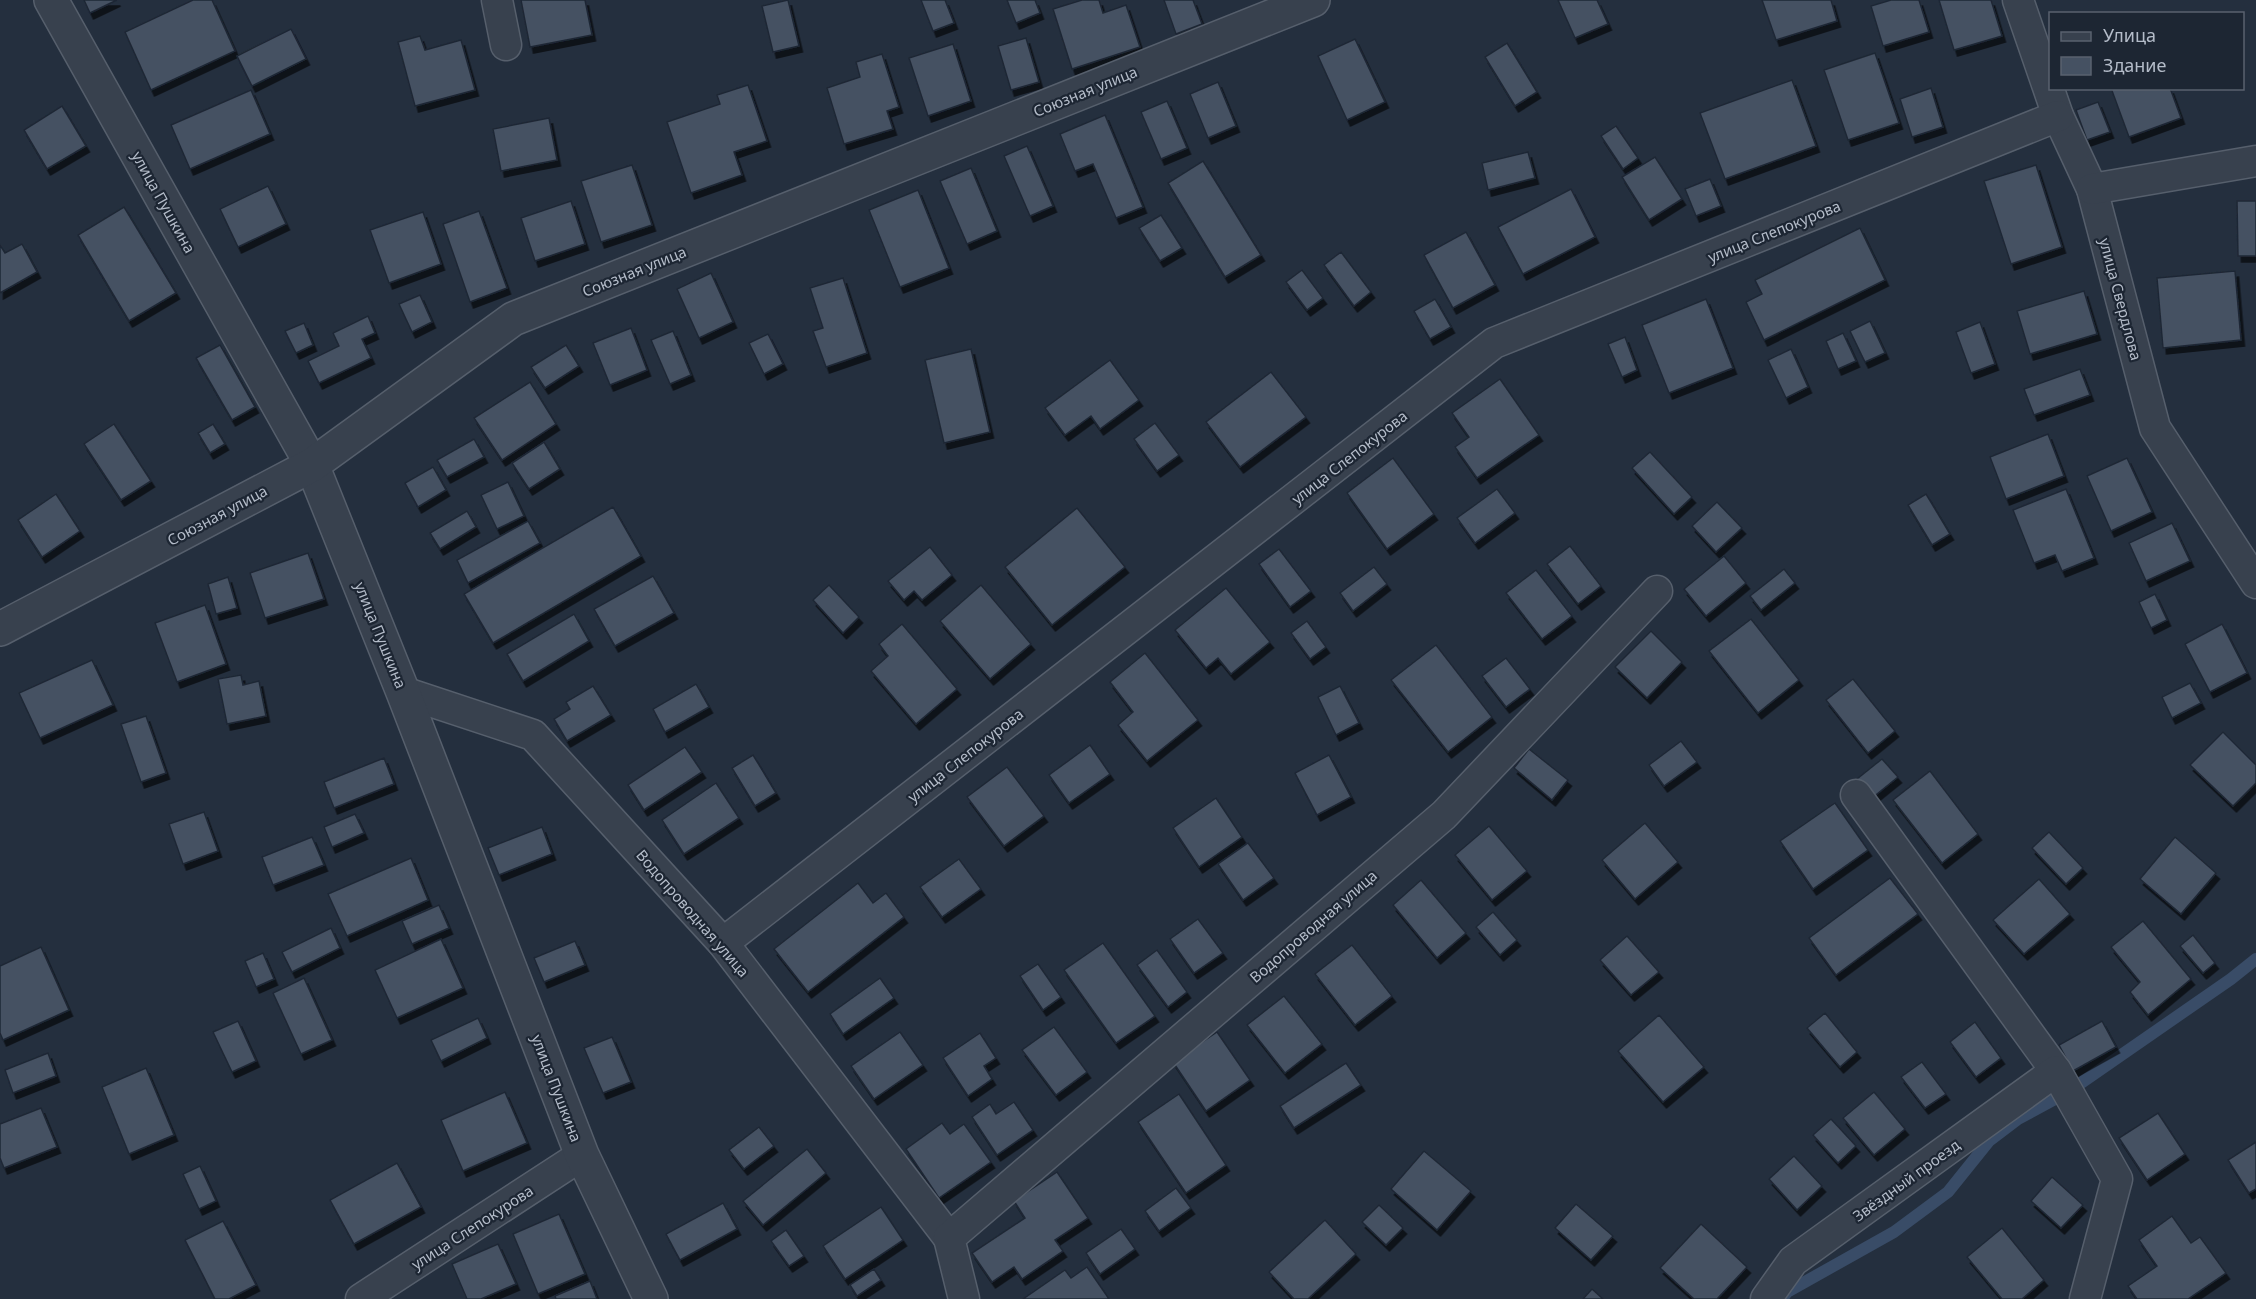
<svg xmlns="http://www.w3.org/2000/svg" width="2256" height="1299" font-family="'Noto Sans',sans-serif">
<style>
.lines{fill:none;stroke-linecap:round;stroke-linejoin:round}
.stream{stroke:#394c67;stroke-width:12}
.building{fill:#455162;stroke:#1f2835;stroke-width:1.5;filter:url(#shadow)}
.minor-casing{stroke:#565f6c;stroke-width:33}
.tertiary-casing{stroke:#565f6c;stroke-width:36}
.minor{stroke:#38414e;stroke-width:30}
.tertiary{stroke:#38414e;stroke-width:33}
.labels{text-anchor:middle;dominant-baseline:central;stroke-width:4.5;stroke-linejoin:round;paint-order:stroke}
.street-label{font-size:15px;fill:#b4bcc9;stroke:#1d2633}
</style>
<defs>
<filter id="shadow"><feDropShadow dx="3.5" dy="6" stdDeviation="0" flood-color="#0009"/></filter>
</defs>
<rect width="100%" height="100%" fill="#242f3e"/>
<g class="lines">
<path class="stream" d="M1782,1299L1787,1292L1894,1232L1948,1192L1989,1141L2018,1119L2068,1092L2231,979L2256,959"/>
</g>
<g class="building">
<path d="M84,0H117L90,13Z"/>
<path d="M193,0H212L235,51L151,90L125,32Z"/>
<path d="M521,0H585L592,35L530,47Z"/>
<path d="M788,0L799,46L773,52L762,6Z"/>
<path d="M921,0H945L954,23L933,31Z"/>
<path d="M1007,0H1035L1040,13L1016,23Z"/>
<path d="M1082,0H1099L1103,13L1126,5L1140,47L1072,69L1053,9Z"/>
<path d="M1164,0H1193L1202,24L1176,34Z"/>
<path d="M1558,0H1597L1608,24L1575,38Z"/>
<path d="M1762,0H1831L1837,21L1776,40Z"/>
<path d="M1891,0H1919L1929,32L1883,46L1871,6Z"/>
<path d="M1939,0H1991L2002,36L1954,50Z"/>
<path d="M291,29L306,59L252,86L237,56Z"/>
<path d="M420,36L425,50L461,40L475,90L415,106L398,42Z"/>
<path d="M1026,38L1039,82L1011,90L998,46Z"/>
<path d="M1355,39L1385,102L1347,120L1318,56Z"/>
<path d="M1507,43L1537,92L1515,106L1485,57Z"/>
<path d="M953,44L971,101L928,116L909,58Z"/>
<path d="M1875,53L1899,123L1848,140L1824,70Z"/>
<path d="M882,54L899,107L887,111L893,129L844,144L827,88L860,77L856,62Z"/>
<path d="M1792,80L1816,146L1725,179L1700,113Z"/>
<path d="M1218,82L1236,126L1208,138L1190,94Z"/>
<path d="M748,85L767,141L734,152L742,175L691,193L667,122L720,104L717,95Z"/>
<path d="M1931,88L1943,127L1912,137L1900,99Z"/>
<path d="M2111,88H2170L2181,118L2129,137Z"/>
<path d="M251,90L270,134L190,169L171,125Z"/>
<path d="M1167,101L1187,148L1161,159L1141,112Z"/>
<path d="M2098,102L2110,132L2087,140L2076,110Z"/>
<path d="M62,106L86,146L47,169L24,130Z"/>
<path d="M1105,115L1143,207L1116,218L1093,164L1075,171L1060,134Z"/>
<path d="M549,118L557,160L501,171L493,129Z"/>
<path d="M1616,126L1638,158L1623,169L1601,136Z"/>
<path d="M1027,146L1053,206L1030,216L1004,156Z"/>
<path d="M1528,152L1535,178L1488,190L1482,163Z"/>
<path d="M1655,157L1682,199L1649,220L1622,177Z"/>
<path d="M1203,161L1261,255L1225,277L1168,183Z"/>
<path d="M632,165L652,225L601,242L581,181Z"/>
<path d="M2036,165L2062,247L2011,264L1984,181Z"/>
<path d="M971,168L997,231L967,244L940,181Z"/>
<path d="M1710,179L1721,206L1696,216L1685,189Z"/>
<path d="M268,186L286,224L238,247L220,209Z"/>
<path d="M1571,189L1595,237L1523,274L1498,227Z"/>
<path d="M918,190L949,268L900,287L869,210Z"/>
<path d="M571,201L585,244L535,261L521,218Z"/>
<path d="M2237,201H2256V256H2238Z"/>
<path d="M124,207L176,293L129,321L78,235Z"/>
<path d="M479,211L507,288L470,302L443,224Z"/>
<path d="M423,212L441,264L389,283L370,230Z"/>
<path d="M1161,215L1182,248L1160,261L1139,228Z"/>
<path d="M1860,228L1885,280L1764,340L1746,302L1762,294L1755,280Z"/>
<path d="M1466,232L1495,285L1453,308L1424,255Z"/>
<path d="M22,244L37,272L0,293V245L5,253Z"/>
<path d="M1341,252L1371,292L1354,306L1324,265Z"/>
<path d="M1302,270L1323,298L1307,310L1286,282Z"/>
<path d="M2235,271L2241,340L2163,348L2157,278Z"/>
<path d="M711,273L733,322L699,338L677,289Z"/>
<path d="M843,278L867,353L826,367L813,331L823,328L810,288Z"/>
<path d="M2084,291L2097,334L2030,354L2017,311Z"/>
<path d="M420,295L432,322L412,332L399,304Z"/>
<path d="M1435,299L1451,327L1430,339L1414,311Z"/>
<path d="M1706,299L1733,368L1669,393L1642,325Z"/>
<path d="M368,316L375,333L362,339L371,358L319,383L308,361L339,346L333,333Z"/>
<path d="M1870,321L1885,353L1865,362L1850,331Z"/>
<path d="M1980,322L1995,364L1971,373L1956,332Z"/>
<path d="M304,323L313,345L296,353L285,331Z"/>
<path d="M631,328L647,370L610,385L593,343Z"/>
<path d="M673,331L691,375L670,384L651,340Z"/>
<path d="M1843,333L1856,361L1838,369L1826,341Z"/>
<path d="M768,334L783,364L764,374L749,343Z"/>
<path d="M1625,337L1637,370L1622,377L1608,344Z"/>
<path d="M220,345L255,407L232,420L196,358Z"/>
<path d="M566,345L579,366L545,388L531,367Z"/>
<path d="M971,349L990,432L944,443L925,360Z"/>
<path d="M1791,349L1808,387L1786,398L1768,360Z"/>
<path d="M1110,360L1139,400L1100,429L1091,416L1065,435L1045,408Z"/>
<path d="M2080,369L2090,395L2034,415L2024,389Z"/>
<path d="M1271,372L1306,417L1240,467L1206,422Z"/>
<path d="M1500,379L1539,435L1477,478L1455,447L1469,437L1452,413Z"/>
<path d="M530,382L556,424L502,460L474,418Z"/>
<path d="M1155,423L1179,455L1157,471L1134,439Z"/>
<path d="M114,424L151,481L121,500L84,444Z"/>
<path d="M213,424L225,444L210,453L198,433Z"/>
<path d="M2048,434L2064,476L2006,499L1990,457Z"/>
<path d="M474,439L484,457L447,477L437,460Z"/>
<path d="M544,442L560,469L529,489L512,463Z"/>
<path d="M1650,452L1692,497L1674,514L1632,468Z"/>
<path d="M1393,458L1434,514L1387,549L1347,493Z"/>
<path d="M2127,458L2152,512L2111,531L2087,476Z"/>
<path d="M433,467L446,490L418,507L405,483Z"/>
<path d="M508,482L524,516L497,529L481,495Z"/>
<path d="M1497,489L1515,513L1475,543L1457,518Z"/>
<path d="M2066,489L2094,558L2062,571L2055,555L2034,563L2013,510Z"/>
<path d="M56,494L80,531L42,557L18,520Z"/>
<path d="M1926,494L1950,534L1932,545L1908,505Z"/>
<path d="M1717,502L1742,528L1716,552L1692,526Z"/>
<path d="M613,507L641,556L493,643L464,594Z"/>
<path d="M1077,508L1125,567L1052,625L1005,567Z"/>
<path d="M467,511L476,527L440,549L430,533Z"/>
<path d="M528,521L540,543L468,583L457,560Z"/>
<path d="M2172,523L2190,561L2146,581L2129,543Z"/>
<path d="M1570,546L1601,586L1578,604L1547,564Z"/>
<path d="M930,547L952,575L922,600L914,591L904,600L888,581Z"/>
<path d="M1279,549L1311,591L1290,607L1259,564Z"/>
<path d="M308,553L324,599L265,618L250,573Z"/>
<path d="M1724,556L1746,583L1706,616L1684,589Z"/>
<path d="M1374,567L1387,584L1353,611L1340,593Z"/>
<path d="M1784,569L1795,583L1761,610L1750,596Z"/>
<path d="M1536,570L1572,616L1542,639L1506,593Z"/>
<path d="M653,576L674,613L615,646L594,609Z"/>
<path d="M228,577L237,608L216,614L208,584Z"/>
<path d="M829,585L859,617L843,633L813,600Z"/>
<path d="M981,585L1031,644L990,679L940,621Z"/>
<path d="M1226,588L1270,642L1231,674L1218,658L1206,668L1175,630Z"/>
<path d="M2155,594L2167,620L2151,628L2139,602Z"/>
<path d="M205,605L226,664L177,682L155,623Z"/>
<path d="M574,614L589,641L523,681L507,654Z"/>
<path d="M1751,619L1799,680L1758,713L1709,651Z"/>
<path d="M1307,621L1326,647L1310,659L1291,633Z"/>
<path d="M902,624L957,689L916,724L871,671L888,656L879,644Z"/>
<path d="M2222,624L2247,673L2210,692L2185,644Z"/>
<path d="M1651,631L1682,662L1647,698L1615,667Z"/>
<path d="M1436,645L1492,717L1448,752L1391,680Z"/>
<path d="M1145,653L1198,720L1147,761L1118,725L1133,712L1110,682Z"/>
<path d="M1506,658L1530,689L1506,707L1482,676Z"/>
<path d="M92,660L113,705L40,738L19,693Z"/>
<path d="M241,675L243,685L259,681L266,716L227,724L218,679Z"/>
<path d="M1853,679L1895,731L1868,753L1826,700Z"/>
<path d="M2190,683L2201,703L2172,718L2162,697Z"/>
<path d="M696,684L709,707L665,732L653,709Z"/>
<path d="M593,686L611,715L567,741L554,719L570,709L566,702Z"/>
<path d="M1340,686L1359,723L1336,735L1318,697Z"/>
<path d="M146,716L166,773L141,782L121,724Z"/>
<path d="M2223,732L2256,765V783L2233,806L2190,765Z"/>
<path d="M1681,741L1697,762L1664,786L1649,765Z"/>
<path d="M1090,745L1110,774L1069,803L1049,775Z"/>
<path d="M685,747L702,772L644,810L628,785Z"/>
<path d="M1529,749L1568,780L1552,800L1514,768Z"/>
<path d="M753,755L776,793L755,806L732,768Z"/>
<path d="M1329,755L1351,797L1317,815L1295,773Z"/>
<path d="M384,758L394,784L334,808L324,782Z"/>
<path d="M1882,759L1898,777L1872,798L1857,779Z"/>
<path d="M1007,767L1044,816L1004,846L967,797Z"/>
<path d="M1930,771L1978,834L1942,863L1893,800Z"/>
<path d="M716,783L739,818L684,854L662,820Z"/>
<path d="M1216,798L1242,837L1199,867L1173,828Z"/>
<path d="M1835,803L1868,850L1813,889L1780,841Z"/>
<path d="M204,812L218,851L183,864L169,824Z"/>
<path d="M355,814L364,833L332,847L324,827Z"/>
<path d="M1645,823L1678,862L1635,899L1602,860Z"/>
<path d="M1489,826L1527,871L1492,900L1455,855Z"/>
<path d="M542,827L552,854L499,875L488,848Z"/>
<path d="M2049,832L2083,868L2066,884L2032,848Z"/>
<path d="M312,837L324,865L273,885L262,857Z"/>
<path d="M2175,837L2216,873L2181,914L2140,879Z"/>
<path d="M1248,843L1274,878L1243,900L1218,864Z"/>
<path d="M411,858L428,900L347,936L328,894Z"/>
<path d="M959,859L981,889L942,917L920,887Z"/>
<path d="M1890,878L1918,914L1836,975L1809,938Z"/>
<path d="M2039,879L2070,914L2024,954L1993,920Z"/>
<path d="M1421,880L1466,933L1437,958L1393,905Z"/>
<path d="M858,883L873,903L886,893L904,917L808,992L774,949Z"/>
<path d="M439,905L449,928L412,944L402,921Z"/>
<path d="M1493,912L1517,940L1500,955L1476,927Z"/>
<path d="M1198,919L1223,953L1194,973L1170,939Z"/>
<path d="M2143,921L2191,979L2148,1015L2130,992L2140,982L2111,947Z"/>
<path d="M331,928L340,948L292,972L282,952Z"/>
<path d="M2193,935L2215,963L2203,973L2180,946Z"/>
<path d="M1627,936L1659,972L1631,995L1600,960Z"/>
<path d="M441,939L463,988L397,1018L375,970Z"/>
<path d="M575,941L585,965L544,982L534,958Z"/>
<path d="M1103,943L1155,1016L1116,1043L1064,970Z"/>
<path d="M1352,945L1392,996L1355,1025L1315,974Z"/>
<path d="M41,947L69,1010L3,1040L0,1033V966Z"/>
<path d="M1157,950L1187,992L1168,1007L1137,965Z"/>
<path d="M263,953L274,979L256,987L245,961Z"/>
<path d="M1038,964L1061,997L1043,1010L1020,976Z"/>
<path d="M304,978L332,1040L301,1054L273,993Z"/>
<path d="M880,978L894,998L843,1034L830,1014Z"/>
<path d="M1284,996L1322,1044L1285,1073L1247,1025Z"/>
<path d="M1825,1013L1857,1052L1840,1067L1807,1028Z"/>
<path d="M1659,1015L1704,1067L1663,1102L1618,1051Z"/>
<path d="M478,1018L487,1038L441,1061L431,1040Z"/>
<path d="M238,1021L256,1061L232,1072L213,1032Z"/>
<path d="M2102,1021L2116,1047L2073,1071L2059,1045Z"/>
<path d="M1975,1022L2001,1058L1976,1077L1950,1042Z"/>
<path d="M1054,1027L1087,1072L1056,1095L1022,1050Z"/>
<path d="M900,1032L923,1065L874,1099L851,1066Z"/>
<path d="M1217,1032L1250,1080L1206,1111L1173,1062Z"/>
<path d="M980,1033L996,1058L984,1066L992,1079L968,1096L943,1058Z"/>
<path d="M612,1037L631,1082L603,1093L584,1048Z"/>
<path d="M48,1053L56,1076L13,1093L5,1070Z"/>
<path d="M1922,1062L1946,1094L1925,1108L1901,1077Z"/>
<path d="M1346,1063L1361,1085L1294,1128L1280,1106Z"/>
<path d="M146,1068L174,1135L129,1154L102,1087Z"/>
<path d="M505,1092L527,1143L463,1171L441,1120Z"/>
<path d="M1874,1092L1905,1129L1874,1155L1843,1118Z"/>
<path d="M1179,1094L1226,1165L1186,1193L1138,1122Z"/>
<path d="M1014,1102L1033,1130L997,1155L972,1117L990,1104L996,1114Z"/>
<path d="M41,1108L57,1147L4,1168L0,1158V1124Z"/>
<path d="M2158,1113L2185,1154L2147,1180L2119,1138Z"/>
<path d="M1831,1119L1856,1146L1838,1163L1813,1135Z"/>
<path d="M942,1123L950,1134L964,1124L991,1162L939,1198L906,1149Z"/>
<path d="M759,1127L774,1146L744,1169L729,1150Z"/>
<path d="M2256,1142V1189L2249,1193L2228,1160Z"/>
<path d="M807,1149L826,1173L763,1225L743,1201Z"/>
<path d="M1424,1151L1471,1191L1437,1230L1391,1189Z"/>
<path d="M1794,1156L1822,1186L1797,1210L1769,1179Z"/>
<path d="M397,1163L421,1207L354,1244L330,1200Z"/>
<path d="M200,1166L216,1201L199,1209L183,1174Z"/>
<path d="M1057,1172L1088,1218L1055,1240L1063,1251L1022,1279L1014,1267L992,1282L972,1253L1025,1218L1014,1201Z"/>
<path d="M2052,1177L2083,1205L2061,1228L2031,1201Z"/>
<path d="M1176,1188L1191,1208L1159,1231L1145,1211Z"/>
<path d="M723,1203L737,1229L680,1260L666,1234Z"/>
<path d="M1576,1204L1613,1236L1591,1260L1555,1228Z"/>
<path d="M1379,1205L1403,1228L1386,1245L1362,1222Z"/>
<path d="M881,1207L903,1240L845,1279L823,1246Z"/>
<path d="M559,1214L585,1274L538,1294L513,1234Z"/>
<path d="M2172,1216L2191,1243L2200,1237L2226,1273L2188,1299H2137L2128,1286L2157,1266L2139,1240Z"/>
<path d="M1325,1220L1356,1254L1308,1299H1294L1269,1272Z"/>
<path d="M223,1221L256,1285L229,1299H215L185,1240Z"/>
<path d="M1701,1224L1747,1267L1717,1299H1694L1660,1268Z"/>
<path d="M2002,1228L2044,1280L2022,1299H2002L1967,1257Z"/>
<path d="M1121,1229L1135,1249L1100,1274L1086,1253Z"/>
<path d="M786,1230L804,1256L789,1266L771,1241Z"/>
<path d="M498,1244L516,1284L481,1299H467L452,1264Z"/>
<path d="M1087,1267L1109,1299H1023L1065,1270L1071,1278Z"/>
<path d="M874,1269L881,1280L857,1296L850,1285Z"/>
<path d="M590,1281L597,1299H556L555,1296Z"/>
<path d="M1592,1289L1603,1299H1583Z"/>
</g>
<g class="lines">
<g class="minor-casing">
<g id="minor">
<path d="M497,0L506,45"/>
<path d="M2018,0L2058,116L2092,189L2155,428L2256,583"/>
<path d="M2092,189L2256,161"/>
<path d="M403,692L533,735L723,943L949,1238"/>
<path d="M1856,795L2056,1071"/>
<path d="M723,943L1494,343L2058,116"/>
<path d="M361,1299L582,1155"/>
<path d="M964,1299L949,1238L1444,815L1657,591"/>
<path d="M1766,1299L1793,1261L2056,1071L2117,1179L2085,1299"/>
</g>
</g>
<g class="tertiary-casing">
<g id="tertiary">
<path d="M51,0L312,465L403,692L582,1155L651,1299"/>
<path d="M0,629L312,465L513,319L1313,0"/>
</g>
</g>
<use href="#minor" class="minor"/>
<use href="#tertiary" class="tertiary"/>
</g>
<g class="labels">
<g class="street-label">
<text transform="translate(1085 91) rotate(-22)">Союзная улица</text>
<text transform="translate(164 202) rotate(61)">улица Пушкина</text>
<text transform="translate(1774 231) rotate(-22)">улица Слепокурова</text>
<text transform="translate(634 271) rotate(-22)">Союзная улица</text>
<text transform="translate(2121 299) rotate(75)">улица Свердлова</text>
<text transform="translate(1349 457) rotate(-38)">улица Слепокурова</text>
<text transform="translate(217 515) rotate(-28)">Союзная улица</text>
<text transform="translate(381 635) rotate(68)">улица Пушкина</text>
<text transform="translate(965 755) rotate(-38)">улица Слепокурова</text>
<text transform="translate(693 913) rotate(49)">Водопроводная улица</text>
<text transform="translate(1313 926) rotate(-41)">Водопроводная улица</text>
<text transform="translate(557 1088) rotate(69)">улица Пушкина</text>
<text transform="translate(1906 1180) rotate(-36)">Звёздный проезд</text>
<text transform="translate(472 1227) rotate(-33)">улица Слепокурова</text>
</g>
</g>
<rect x="2049" y="12" width="195" height="78" fill="#1d2633" stroke="#59626f" stroke-width="1.5"/>
<rect x="2061" y="32" width="30" height="9" fill="#38414e" stroke="#59626f" stroke-width="1.5"/>
<text x="2103" y="42" font-size="18" fill="#b4bcc9">Улица</text>
<rect x="2061" y="57" width="30" height="18" fill="#455162" stroke="#59626f" stroke-width="1.5"/>
<text x="2103" y="72" font-size="18" fill="#b4bcc9">Здание</text>
</svg>
